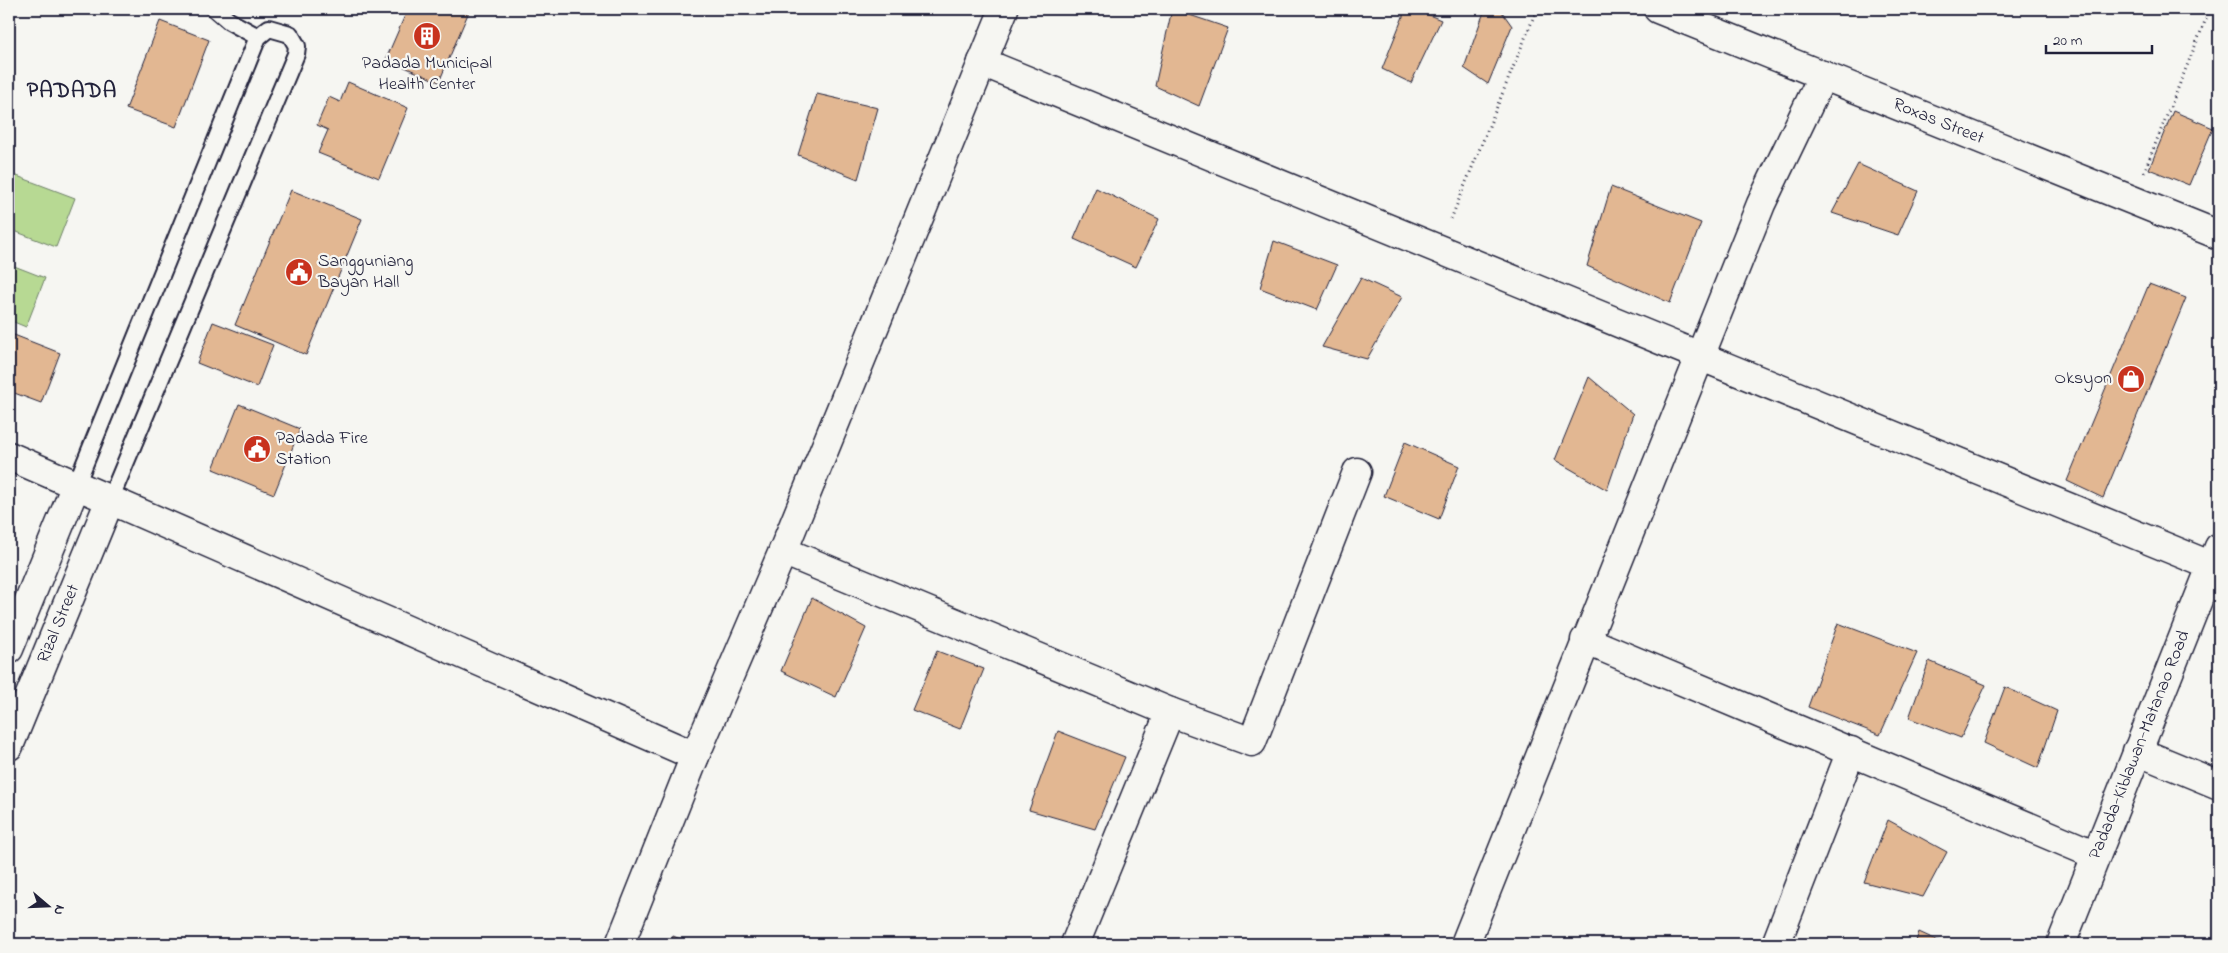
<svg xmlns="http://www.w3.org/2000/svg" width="2228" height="953" font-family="'Indie Flower',sans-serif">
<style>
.garden{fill:#b7d993;stroke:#6c7e67}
.building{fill:#e2b792;stroke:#22223b}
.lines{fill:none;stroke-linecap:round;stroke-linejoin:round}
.service-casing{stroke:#22223b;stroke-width:20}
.minor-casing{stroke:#22223b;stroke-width:31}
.tertiary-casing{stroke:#22223b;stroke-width:31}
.secondary-casing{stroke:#22223b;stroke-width:31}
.path{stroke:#22223b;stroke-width:3;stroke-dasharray:1 4;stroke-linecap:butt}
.service{stroke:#f6f6f2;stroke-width:16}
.minor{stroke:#f6f6f2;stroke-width:28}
.tertiary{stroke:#f6f6f2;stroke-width:28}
.secondary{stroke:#f6f6f2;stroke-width:28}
.labels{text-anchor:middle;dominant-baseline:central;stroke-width:4.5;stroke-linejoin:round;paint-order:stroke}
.poi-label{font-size:18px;fill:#22223b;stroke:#f6f6f2;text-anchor:start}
.street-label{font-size:18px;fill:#22223b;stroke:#f6f6f2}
.district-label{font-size:22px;font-weight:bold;letter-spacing:1px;fill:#22223b;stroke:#f6f6f2}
</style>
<rect width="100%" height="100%" fill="#f6f6f2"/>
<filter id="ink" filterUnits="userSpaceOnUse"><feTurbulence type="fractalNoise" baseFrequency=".02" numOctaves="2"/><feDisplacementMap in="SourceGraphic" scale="10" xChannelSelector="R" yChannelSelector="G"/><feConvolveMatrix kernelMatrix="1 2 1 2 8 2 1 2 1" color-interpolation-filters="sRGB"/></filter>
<g filter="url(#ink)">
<g class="garden">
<path d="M9,173L75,198L56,247L9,229Z"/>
<path d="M9,264L45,278L26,327L9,320Z"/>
</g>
<g class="building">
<path d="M396,9H470L439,82L386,59L406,13Z"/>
<path d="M1172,9L1228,28L1199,106L1155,86Z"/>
<path d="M1406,9H1415L1441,20L1411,83L1382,69Z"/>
<path d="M1485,9H1500L1512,26L1488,84L1464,68Z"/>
<path d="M160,21L209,40L176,127L126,109Z"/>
<path d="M348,82L408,108L379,178L318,153L328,130L317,125L329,97L340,102Z"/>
<path d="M817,94L878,108L858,179L798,155Z"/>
<path d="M2173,111L2213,128L2189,185L2149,169Z"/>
<path d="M1858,164L1918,191L1898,235L1832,213Z"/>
<path d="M1611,187L1701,223L1670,303L1587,266Z"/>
<path d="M1096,188L1159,219L1136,267L1074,239Z"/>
<path d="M291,190L362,219L306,355L235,325Z"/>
<path d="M1274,241L1337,265L1317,310L1260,288Z"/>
<path d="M1361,278L1402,297L1367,359L1322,347Z"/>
<path d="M2149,284L2186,298L2103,498L2067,481Z"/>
<path d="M213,322L273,345L257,387L197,363Z"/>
<path d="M9,333L60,353L41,403L9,391Z"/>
<path d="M1589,377L1633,414L1607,490L1555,460Z"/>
<path d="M239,404L300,429L274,494L213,469Z"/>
<path d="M1405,442L1459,466L1439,519L1384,496Z"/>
<path d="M812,598L866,628L836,697L781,671Z"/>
<path d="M1838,623L1917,653L1880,735L1808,707Z"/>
<path d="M937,651L984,669L960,729L912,710Z"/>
<path d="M1929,661L1986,685L1961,738L1909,718Z"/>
<path d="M2005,687L2057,711L2038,768L1984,743Z"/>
<path d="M1058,731L1125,757L1095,829L1029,810Z"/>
<path d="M1888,820L1947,852L1923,897L1864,882Z"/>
<path d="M1919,932L1945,944H1915Z"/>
<path d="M673,936L692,944H670Z"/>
</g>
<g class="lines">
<g class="service-casing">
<g id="service">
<path d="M215,9L229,21L258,37"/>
<path d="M76,485L258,37L269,28L290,34L297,46L296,54L110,500"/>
</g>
</g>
<g class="minor-casing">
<g id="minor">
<path d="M982,62L2212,566"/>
<path d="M9,456L76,485"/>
<path d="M783,551L1170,712L1075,944"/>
<path d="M1585,640L2096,855"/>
<path d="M1170,712L1252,742L1357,472"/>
<path d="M2137,751L2219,785"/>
<path d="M620,944L695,756"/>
<path d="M1465,944L1761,204L1823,75"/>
<path d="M1776,944L1851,751"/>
</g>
</g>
<g class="tertiary-casing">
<g id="tertiary">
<path id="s1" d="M1658,9L2219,235"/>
<path d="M9,649L76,485L695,756L783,551L1004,9"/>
<path id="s2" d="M9,746L110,500"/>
</g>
</g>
<g class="secondary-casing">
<g id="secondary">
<path id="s3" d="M2061,944L2219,547"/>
</g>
</g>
<g class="path">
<path d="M2144,172L2210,9"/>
<path d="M1451,219L1537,9"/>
</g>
<use href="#service" class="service"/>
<use href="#minor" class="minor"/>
<use href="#tertiary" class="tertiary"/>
<use href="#secondary" class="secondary"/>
</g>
</g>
<defs>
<g id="building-disc" transform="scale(1.4375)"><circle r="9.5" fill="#c8321e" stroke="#f6f6f2"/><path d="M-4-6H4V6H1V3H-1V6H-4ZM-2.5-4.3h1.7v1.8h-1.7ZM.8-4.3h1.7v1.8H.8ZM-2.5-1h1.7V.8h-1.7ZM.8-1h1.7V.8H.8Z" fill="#fff"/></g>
<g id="civic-disc" transform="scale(1.4375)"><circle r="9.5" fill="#c8321e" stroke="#f6f6f2"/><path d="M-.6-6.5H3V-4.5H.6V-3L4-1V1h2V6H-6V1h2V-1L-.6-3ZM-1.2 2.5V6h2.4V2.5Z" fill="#fff"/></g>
<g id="shop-disc" transform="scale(1.4375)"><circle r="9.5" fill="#c8321e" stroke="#f6f6f2"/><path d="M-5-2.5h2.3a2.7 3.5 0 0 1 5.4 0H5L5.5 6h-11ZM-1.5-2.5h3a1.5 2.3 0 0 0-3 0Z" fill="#fff"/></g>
</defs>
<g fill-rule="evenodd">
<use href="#building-disc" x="427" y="36"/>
<use href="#civic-disc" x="299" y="272"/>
<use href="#shop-disc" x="2131" y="379"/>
<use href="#civic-disc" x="257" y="449"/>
</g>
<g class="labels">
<g class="poi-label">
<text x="427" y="64" text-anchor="middle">Padada Municipal<tspan x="427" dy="21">Health Center</tspan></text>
<text x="318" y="262">Sangguniang<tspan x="318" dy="21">Bayan Hall</tspan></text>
<text x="2112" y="379" text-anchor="end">Oksyon</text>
<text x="276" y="439">Padada Fire<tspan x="276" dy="21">Station</tspan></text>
</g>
<g class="street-label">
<text stroke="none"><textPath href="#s1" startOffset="302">Roxas Street</textPath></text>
<text stroke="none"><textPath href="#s2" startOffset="132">Rizal Street</textPath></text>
<text stroke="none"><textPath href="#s3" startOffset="214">Padada-Kiblawan-Matanao Road</textPath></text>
</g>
<g class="district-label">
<text x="72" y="92">PADADA</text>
</g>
</g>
<rect width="2228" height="953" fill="none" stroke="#f6f6f2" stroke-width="30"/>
<rect x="15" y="15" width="2198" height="923" fill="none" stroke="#22223b" stroke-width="2" filter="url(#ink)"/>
<g transform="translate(48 906) rotate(109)" stroke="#f6f6f2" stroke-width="4" paint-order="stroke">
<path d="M0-4L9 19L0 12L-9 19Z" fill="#22223b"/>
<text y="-8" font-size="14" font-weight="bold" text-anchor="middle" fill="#22223b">N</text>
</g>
<path d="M2046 45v8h106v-8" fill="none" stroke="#22223b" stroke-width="2.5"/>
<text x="2053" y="45" font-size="15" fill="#22223b" stroke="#f6f6f2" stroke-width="4" paint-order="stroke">20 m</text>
</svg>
